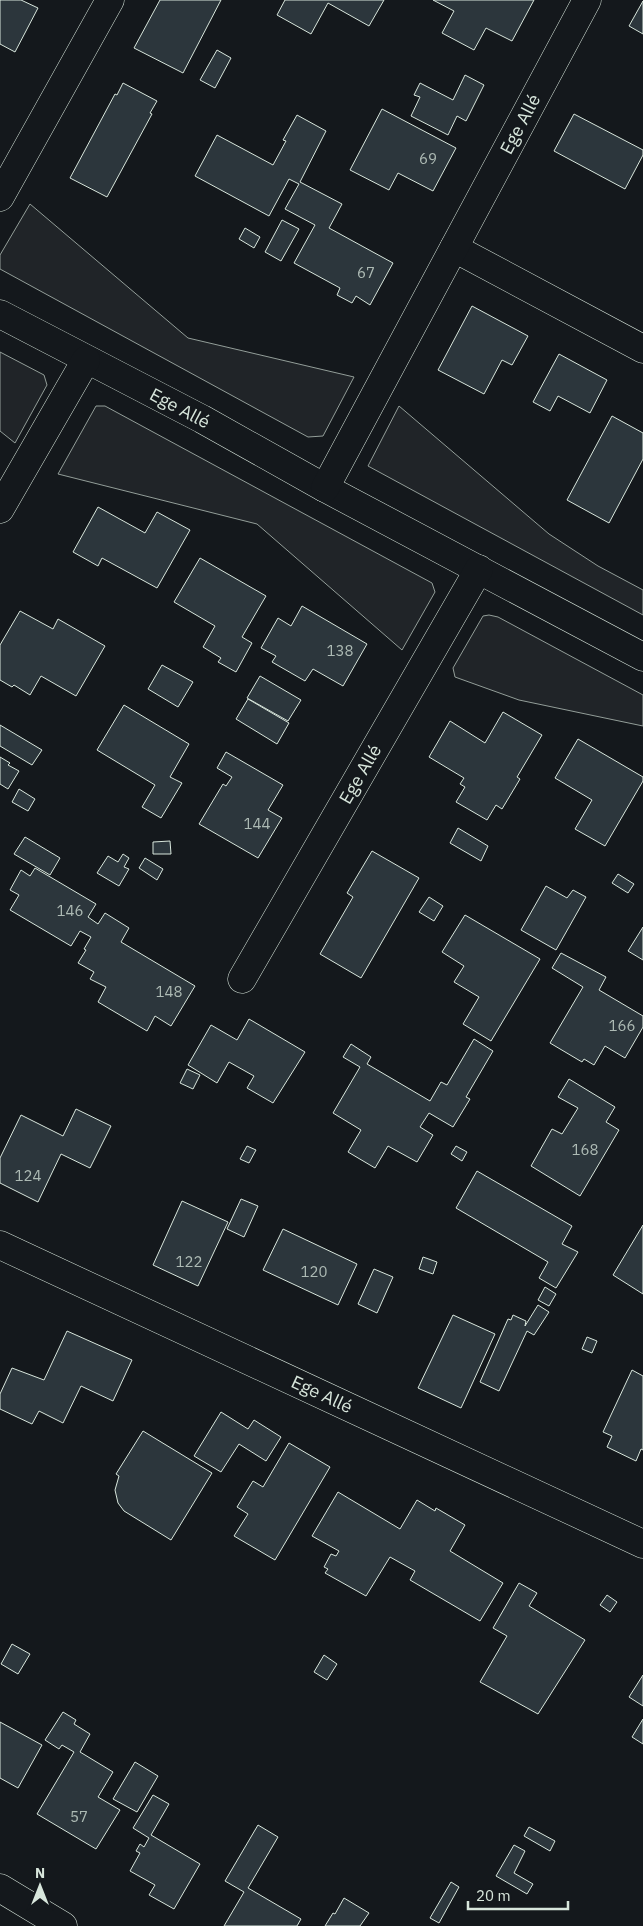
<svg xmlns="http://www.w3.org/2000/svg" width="643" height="1926" font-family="'IBM Plex Sans',sans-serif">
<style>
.green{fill:#202428;stroke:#939e99}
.building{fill:#2c363c;stroke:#d8e6dc}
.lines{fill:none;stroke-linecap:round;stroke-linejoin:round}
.street-casing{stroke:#d8e6dc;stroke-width:29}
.street{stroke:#14181c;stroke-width:28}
.labels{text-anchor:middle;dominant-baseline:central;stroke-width:4;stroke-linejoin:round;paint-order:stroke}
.number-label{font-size:15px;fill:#adbab4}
.street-label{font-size:18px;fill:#d8e6dc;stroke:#14181c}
</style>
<rect width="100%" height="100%" fill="#14181c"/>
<g class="green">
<path d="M30,204L188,338L354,377L323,436L308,437L0,269V255Z"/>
<path d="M0,352L44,375L47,385L15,443L0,431Z"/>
<path d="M96,406H105L432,583L435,592L402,650L257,524L58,474Z"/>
<path d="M399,406L549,534L598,566L643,590V615L368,466Z"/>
<path d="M489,615L498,617L643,695V726L519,700L455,677L453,668L483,616Z"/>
</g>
<g class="building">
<path d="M0,0H21L38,8L15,52L0,44Z"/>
<path d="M160,0H221L183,73L134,48Z"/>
<path d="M285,0H384L369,26L328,3L311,34L277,15Z"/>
<path d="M433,0H534L512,41L486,28L474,50L442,33L454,11Z"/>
<path d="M643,1V34L629,26Z"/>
<path d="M217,50L231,58L215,88L200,80Z"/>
<path d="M465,75L484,85L466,121L457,116L448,135L411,116L420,97L414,95L420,83L453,100Z"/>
<path d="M123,83L157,101L150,113L152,114L107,197L70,178L115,94L117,95Z"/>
<path d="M382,109L456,148L433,191L398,173L389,190L350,170Z"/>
<path d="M574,114L643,150V155L625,189L554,151Z"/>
<path d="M297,115L326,131L300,182L342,204L329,228L393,263L370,305L356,296L352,303L337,295L340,288L294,263L315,225L285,209L299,184L289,179L269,216L195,176L217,135L273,165L286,141L283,140Z"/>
<path d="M282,220L299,229L281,261L265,252Z"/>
<path d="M245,228L260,237L254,248L239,239Z"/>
<path d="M472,306L528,336L512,365L502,360L484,394L438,370Z"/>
<path d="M559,354L607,380L590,413L558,396L550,411L533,402Z"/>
<path d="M612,416L643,433V459L609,523L567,500Z"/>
<path d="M98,507L145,533L157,512L190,530L157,588L102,558L98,566L73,552Z"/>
<path d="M200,558L266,596L242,637L252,643L236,672L218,662L221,658L203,647L215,626L174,602Z"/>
<path d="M302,606L367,644L343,686L313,669L305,681L272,662L276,656L261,648L278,618L291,626Z"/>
<path d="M20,611L53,629L58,619L105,646L76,696L41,676L30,695L14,685L12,687L0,680V645Z"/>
<path d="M162,665L193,682L178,707L148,689Z"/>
<path d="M260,676L301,700L288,721L247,698Z"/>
<path d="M248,699L289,723L277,744L236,719Z"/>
<path d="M124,705L189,744L170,777L182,783L161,818L142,807L155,785L97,750Z"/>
<path d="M503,712L542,735L517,777L520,779L502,809L496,805L487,820L456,802L465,787L460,784L464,778L429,757L450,721L485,743Z"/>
<path d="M0,725L42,750L32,765L0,746Z"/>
<path d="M578,739L643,777V781L605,846L575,829L592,800L555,778Z"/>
<path d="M226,752L283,785L268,810L282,818L258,858L199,824L223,784L226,786L232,777L217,768Z"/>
<path d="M0,757L10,763L8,765L19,771L8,789L0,784Z"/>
<path d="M19,789L35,799L28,811L12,802Z"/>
<path d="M458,828L488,846L481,861L450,843Z"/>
<path d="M25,837L60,858L50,875L14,854Z"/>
<path d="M170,841L171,854H153V842Z"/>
<path d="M372,851L419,878L361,978L320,954L353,897L347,893Z"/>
<path d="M123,854L129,858L124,867L129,869L119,886L97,873L108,856L118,862Z"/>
<path d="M145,858L163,869L157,880L139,868Z"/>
<path d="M35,868L96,904L88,917L98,924L105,913L129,928L121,942L195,986L171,1026L155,1016L147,1031L98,1002L106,987L90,979L94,972L78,963L86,950L84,949L91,937L80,931L71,946L10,910L19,895L10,890L21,870L30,876Z"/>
<path d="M618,874L634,884L628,893L612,883Z"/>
<path d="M546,886L567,898L573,890L586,897L556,950L521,930Z"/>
<path d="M429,897L443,906L434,921L419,912Z"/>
<path d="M465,915L540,959L491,1041L463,1024L479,997L454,982L464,966L442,952Z"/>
<path d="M643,927V960L628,951Z"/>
<path d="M561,953L606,977L599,990L643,1016V1027L625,1058L605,1046L594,1065L584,1059L582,1062L550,1043L583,987L552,968Z"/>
<path d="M249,1019L305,1052L273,1103L247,1088L254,1076L229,1062L217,1083L188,1065L211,1025L237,1040Z"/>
<path d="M474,1039L493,1051L466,1097L470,1099L453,1127L429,1113L420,1127L433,1135L417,1162L388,1146L375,1168L348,1152L361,1130L333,1113L360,1067L343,1057L351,1044L371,1057L367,1064L430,1101L441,1082L447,1085Z"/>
<path d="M187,1069L200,1075L193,1089L180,1083Z"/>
<path d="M569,1079L615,1107L606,1122L619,1130L580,1196L531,1166L552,1129L562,1134L578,1108L558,1097Z"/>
<path d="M76,1109L111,1126L90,1168L61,1154L38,1202L0,1183V1158L21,1115L63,1136Z"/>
<path d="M247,1146L256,1150L249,1163L240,1159Z"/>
<path d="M456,1146L467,1152L462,1161L451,1154Z"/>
<path d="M477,1171L572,1226L562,1244L578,1252L556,1288L539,1278L548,1262L456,1208Z"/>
<path d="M241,1199L258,1206L244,1237L227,1229Z"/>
<path d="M182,1201L228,1222L198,1286L153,1265Z"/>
<path d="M643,1225V1294L613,1275Z"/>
<path d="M283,1229L357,1264L338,1305L263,1270Z"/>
<path d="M423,1257L437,1262L433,1274L419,1269Z"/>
<path d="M374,1269L393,1277L377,1313L358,1304Z"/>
<path d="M545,1287L556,1294L549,1306L538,1300Z"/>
<path d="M538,1305L549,1312L534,1335L527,1331L499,1391L480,1382L508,1319L511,1320L513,1315L526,1321L525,1326Z"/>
<path d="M453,1315L495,1334L461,1408L418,1388Z"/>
<path d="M67,1331L132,1360L113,1401L81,1386L63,1423L39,1411L32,1424L0,1409V1394L12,1368L44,1380Z"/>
<path d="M587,1337L597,1341L592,1353L582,1349Z"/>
<path d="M632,1370L643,1376V1450L641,1449L636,1461L607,1447L612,1436L603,1432Z"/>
<path d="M221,1412L248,1429L254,1420L281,1437L266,1461L239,1444L221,1472L194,1456Z"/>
<path d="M143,1431L212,1473L171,1540L124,1511L118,1503L115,1490L119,1476L116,1474Z"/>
<path d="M289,1443L330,1467L275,1560L234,1536L248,1514L237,1507L253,1481L263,1487Z"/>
<path d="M338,1492L400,1529L417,1500L435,1511L436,1508L465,1525L450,1551L503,1583L480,1621L410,1580L415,1571L390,1557L366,1596L325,1573L328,1569L324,1567L331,1554L336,1556L339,1551L312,1536Z"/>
<path d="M519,1583L537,1593L529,1606L585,1640L538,1714L480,1682L507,1636L493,1628Z"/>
<path d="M607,1595L617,1602L610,1612L600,1605Z"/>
<path d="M12,1644L30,1654L18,1674L1,1664Z"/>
<path d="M324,1655L337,1664L327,1680L314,1672Z"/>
<path d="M643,1675V1706L629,1697Z"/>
<path d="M63,1712L76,1720L74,1724L90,1734L80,1752L113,1772L98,1797L120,1810L96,1849L37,1814L74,1752L62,1745L59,1749L45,1740Z"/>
<path d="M643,1719V1744L632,1737Z"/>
<path d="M0,1722L42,1745L18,1788L0,1778Z"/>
<path d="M135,1762L158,1776L137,1812L113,1799Z"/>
<path d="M153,1795L169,1804L151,1835L200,1864L174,1909L149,1895L155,1885L130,1871L140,1853L136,1851L140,1844L144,1847L149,1838L133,1828Z"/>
<path d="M258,1825L278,1837L248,1888L301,1919L297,1926H224L244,1892L225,1881Z"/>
<path d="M529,1827L555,1841L550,1851L524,1836Z"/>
<path d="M514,1845L525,1851L514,1873L533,1884L527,1894L496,1876Z"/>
<path d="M451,1882L459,1887L439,1923L430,1918Z"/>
<path d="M344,1898L369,1913L360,1926H325L333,1913L335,1914Z"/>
</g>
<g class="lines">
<g class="street-casing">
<g id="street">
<path d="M0,197L110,0"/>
<path d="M454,248L643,349"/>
<path d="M0,314L202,419L325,488L643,657"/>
<path d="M325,488L587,0"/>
<path d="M0,509L86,360"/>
<path d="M242,979L479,569"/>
<path d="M0,1245L643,1544"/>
<path d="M0,1888L63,1926"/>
</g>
</g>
<use href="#street" class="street"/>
</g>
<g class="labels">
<g class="number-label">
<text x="428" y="158">69</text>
<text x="366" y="272">67</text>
<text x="340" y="650">138</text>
<text x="257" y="823">144</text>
<text x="70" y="910">146</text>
<text x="169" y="991">148</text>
<text x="622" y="1025">166</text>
<text x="585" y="1149">168</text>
<text x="28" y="1175">124</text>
<text x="189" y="1261">122</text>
<text x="314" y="1271">120</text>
<text x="79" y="1816">57</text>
</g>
<g class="street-label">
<text transform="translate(520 124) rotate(-62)">Ege Allé</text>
<text transform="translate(180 408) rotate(28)">Ege Allé</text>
<text transform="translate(360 774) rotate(-60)">Ege Allé</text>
<text transform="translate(322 1394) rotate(25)">Ege Allé</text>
</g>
</g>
<g transform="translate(40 1886)" stroke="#14181c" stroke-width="4" paint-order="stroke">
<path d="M0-4L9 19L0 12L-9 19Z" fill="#d8e6dc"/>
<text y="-8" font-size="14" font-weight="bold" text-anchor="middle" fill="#d8e6dc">N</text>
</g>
<path d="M468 1901v8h100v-8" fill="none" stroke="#d8e6dc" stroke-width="2.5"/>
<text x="476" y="1901" font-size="15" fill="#d8e6dc" stroke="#14181c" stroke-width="4" paint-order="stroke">20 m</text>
</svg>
